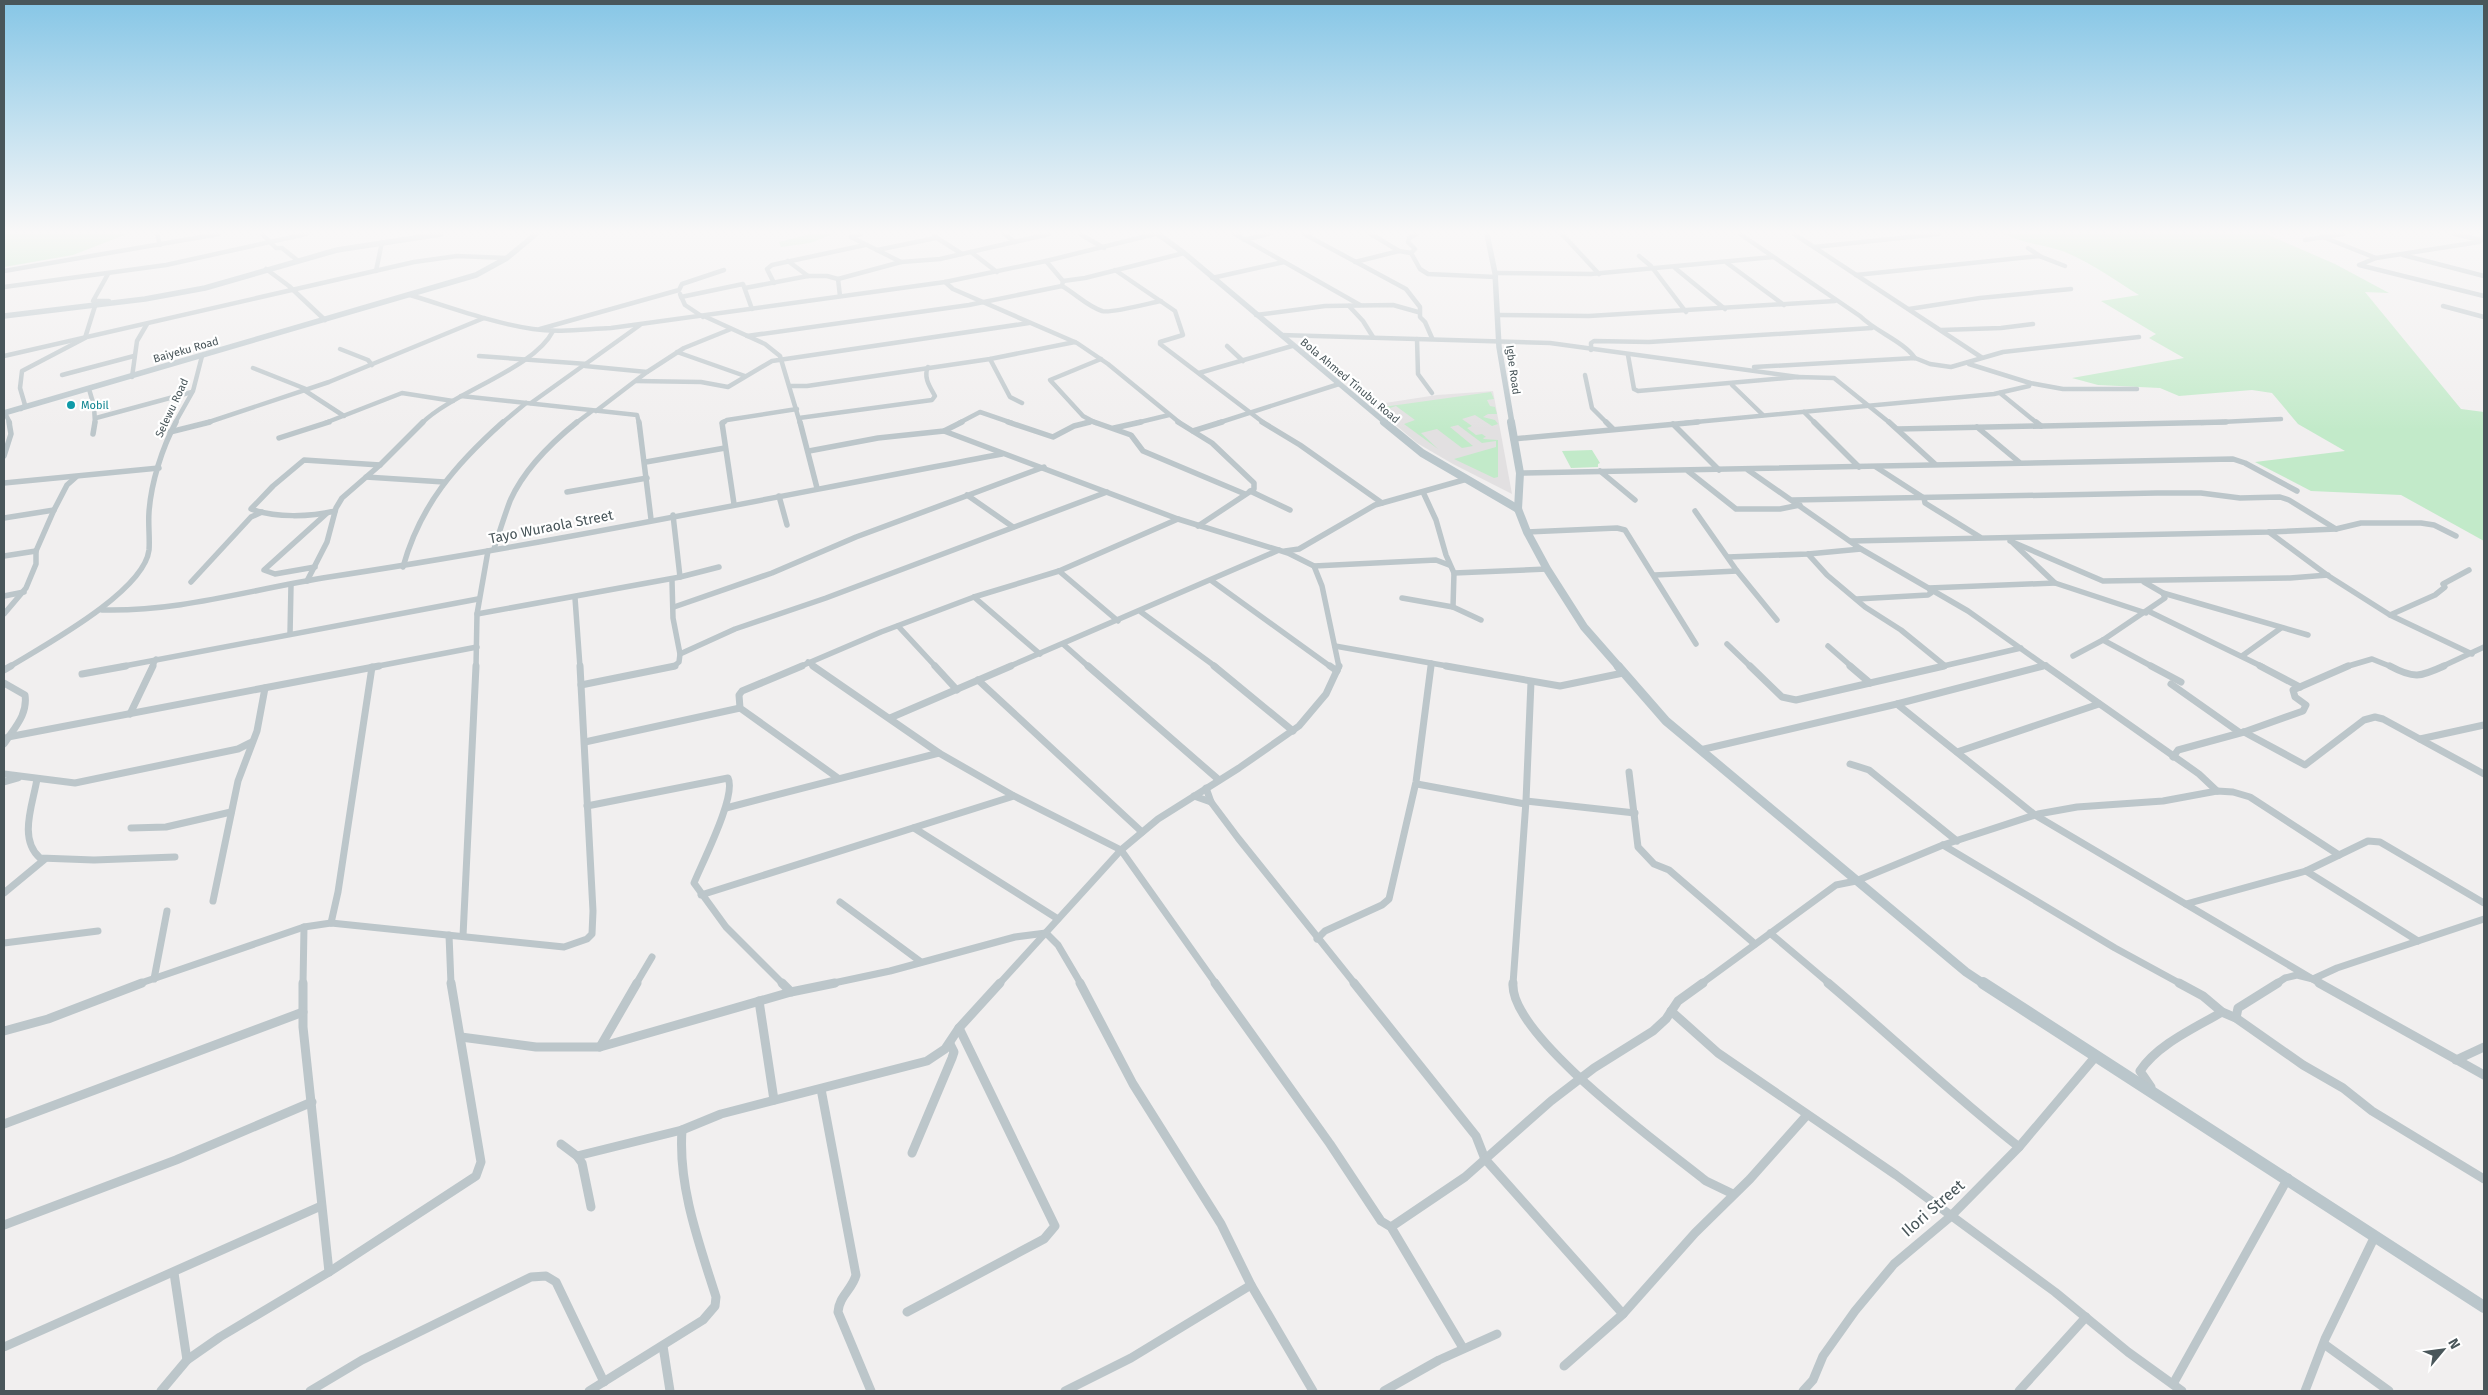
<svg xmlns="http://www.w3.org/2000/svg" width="2488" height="1395" font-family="'Fira Sans',sans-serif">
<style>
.education{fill:#e2e0e1}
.green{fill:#c2eac9}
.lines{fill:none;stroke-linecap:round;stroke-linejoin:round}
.street-far3{stroke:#bcc6ca;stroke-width:4.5}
.street-far2{stroke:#bcc6ca;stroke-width:5.5}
.street-far1{stroke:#bcc6ca;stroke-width:7}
.street{stroke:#bcc6ca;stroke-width:9}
.secondary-far3{stroke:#bac6cb;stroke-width:5.5}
.secondary-far2{stroke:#bac6cb;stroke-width:8}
.secondary-far1{stroke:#bac6cb;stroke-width:9}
.secondary{stroke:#bac6cb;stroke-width:12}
.culture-dot{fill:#0f9aa8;stroke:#fff;stroke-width:2}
.labels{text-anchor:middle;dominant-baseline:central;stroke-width:4.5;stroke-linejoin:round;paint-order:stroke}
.far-street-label{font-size:11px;fill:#49565a;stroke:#fff}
.far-culture-label{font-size:11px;fill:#0d838f;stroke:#fff;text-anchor:start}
.street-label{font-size:14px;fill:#49565a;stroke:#fff}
.near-street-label{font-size:16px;fill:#49565a;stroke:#fff}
</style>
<rect width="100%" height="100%" fill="#f1efef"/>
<path class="education" d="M1493,391L1512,494L1453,464L1417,443L1372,405L1437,395Z"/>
<g class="green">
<path d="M4,234H127L73,255L4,267Z"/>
<path d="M811,234H833L810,243L781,247L779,242Z"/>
<path d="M2005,234H2266L2335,264L2389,293L2365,292L2461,409L2484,412V541L2401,495L2311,491L2255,462L2345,451L2298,424L2272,393L2252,390L2179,396L2160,388L2098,385L2072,378L2184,358L2149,338L2156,334L2101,301L2139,295C2115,280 2091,263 2065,252C2045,244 2026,245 2005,234Z"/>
<path d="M1491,392L1494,399L1487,400L1490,406L1495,407L1497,414H1488L1483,417L1495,420L1498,424L1492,426L1475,415L1462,419L1472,426L1467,428L1476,435L1482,434L1486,437L1483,438L1484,439L1498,440V477L1494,478L1454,459L1496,447V441L1482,443L1458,425L1450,427L1473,446L1462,448L1437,429L1421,433L1438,449L1404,424L1415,420L1396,406L1384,410L1383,407Z"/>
<path d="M1592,450L1600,463L1598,464V467L1571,468L1562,451Z"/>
</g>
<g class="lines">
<g class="street-far3">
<path d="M157,234L160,245"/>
<path d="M262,234L276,248H282L297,260"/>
<path d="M861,234L851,237L901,262"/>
<path d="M1004,234L1015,242"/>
<path d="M1080,234L1104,248"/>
<path d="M1235,234L1360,305"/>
<path d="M1304,234L1406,289L1420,307V317L1425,322L1432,338"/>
<path d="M1371,234L1399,251L1411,253L1420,269L1428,274L1496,277"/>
<path d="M1562,234L1599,274"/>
<path d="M1740,234L1860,316C1876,332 1903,341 1915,358"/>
<path d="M1794,234L1981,357"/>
<path d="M2454,234L2481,240"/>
<path d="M934,236L962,254"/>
<path d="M2484,236L2479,242L2376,258L2359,265L2484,296"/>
<path d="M2323,237L2376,258"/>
<path d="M1244,240L1268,234"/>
<path d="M2305,240L2343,234"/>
<path d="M1814,247L1939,234"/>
<path d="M2028,248L2040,256"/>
<path d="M877,250L936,238"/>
<path d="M971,252L997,272"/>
<path d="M1411,253L1415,249L1408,242L1409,238L1416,234"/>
<path d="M2403,255L2484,276"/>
<path d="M1639,256L1651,266L1686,312"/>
<path d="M788,261L808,276"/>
<path d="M1046,261L1063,281L1062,286C1076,294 1087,306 1102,311C1110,314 1150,303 1161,301"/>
<path d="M1355,262L1399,251"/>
<path d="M1727,263L1784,305"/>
<path d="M1675,268L1725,309"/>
<path d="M266,269L289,286L325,320"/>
<path d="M1115,270L1175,311L1183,335L1160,342V344L1264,423"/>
<path d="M4,271L219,234"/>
<path d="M376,271L382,242"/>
<path d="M1495,273L1591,274L1773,257"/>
<path d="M108,274L93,301H109"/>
<path d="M1856,275L2039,256L2065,266"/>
<path d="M1212,278L1284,262"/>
<path d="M838,279L840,296"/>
<path d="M1063,281L1085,278L1184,253"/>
<path d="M945,282L953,289L1077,343L1108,364L1180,423"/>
<path d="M774,283L767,269L772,265L865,245"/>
<path d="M4,287L166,265L306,234"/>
<path d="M745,288L808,276H827L838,279L901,262L940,259L1049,234"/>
<path d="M680,294L685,305L703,317"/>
<path d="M410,295C450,307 492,323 533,329C559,333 585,329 611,328L945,282L1046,261L1155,234"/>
<path d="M681,297L743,284L752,309"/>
<path d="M1349,306L1363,321L1373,337"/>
<path d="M2443,306L2484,317"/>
<path d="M1909,309L1980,298L2071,289"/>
<path d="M1256,315L1325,306L1393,305L1418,312"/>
<path d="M1498,315L1589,316L1835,301"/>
<path d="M706,317L765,344L780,356L800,423"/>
<path d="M540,329L679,290L682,284L724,270"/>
<path d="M1941,330L2001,328L2033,324"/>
<path d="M1281,335L1550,343L1798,377"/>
<path d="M747,336L969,305L1062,286"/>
<path d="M1417,339L1418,374L1432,393"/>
<path d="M1227,346L1243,361"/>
<path d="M340,349L368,360L372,365"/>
<path d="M1591,350V343L1594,341L1649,342L1872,328"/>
<path d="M677,352L745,376"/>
<path d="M1628,355L1634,389L1638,391L1798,377L1834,378L1890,423"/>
<path d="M4,356L414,262L457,256L507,258"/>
<path d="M479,356L587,364"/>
<path d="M990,359L1010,397L1022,403"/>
<path d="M1969,364L2030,383L2063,389H2137"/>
<path d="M585,366L647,372"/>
<path d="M1754,367L1915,358L1930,364L1951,367L2003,352L2139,337"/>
<path d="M253,368L306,389"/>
<path d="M1199,373L1292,346"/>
<path d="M62,375L134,356"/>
<path d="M1585,375L1592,408L1607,423"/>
<path d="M132,377L137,341L147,324"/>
<path d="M636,381L701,382L728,387L772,361L1029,323"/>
<path d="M1732,385L1763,415"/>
<path d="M790,386H807L990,359L1075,342"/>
<path d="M89,389L94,406L95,423"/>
<path d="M304,390L344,416"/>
<path d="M2000,393L2037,423"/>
<path d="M461,396L637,415L639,423"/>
<path d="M531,403L640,325"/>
<path d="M21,409L25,405L20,388L22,371L85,338L95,306"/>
<path d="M596,411L647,372L684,348L731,329"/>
<path d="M1804,412L1815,423"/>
<path d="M5,413L10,423"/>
<path d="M96,418L192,392"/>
<path d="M799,418L932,400L935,396C930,387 923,377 928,367"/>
<path d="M175,423L193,391L202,356"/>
<path d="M206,423L329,382L484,318"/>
<path d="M325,423L402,393L453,401"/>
<path d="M422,423C453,392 534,369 553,331"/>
<path d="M502,423L526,403"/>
<path d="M576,423L592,411"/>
<path d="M722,423L727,420L797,409"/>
<path d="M959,423L980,412L1012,423"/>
<path d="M1085,423L1092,421"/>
<path d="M1096,423L1083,416L1050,380L1101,359"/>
<path d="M1136,423L1169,415"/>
<path d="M1218,423L1339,384"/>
<path d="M1685,423L1994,394L2029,386L2030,383"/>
<path d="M2201,423L2281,419"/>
</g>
<g class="street-far2">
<path d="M639,422L651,519"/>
<path d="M724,422L722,423L734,504"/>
<path d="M800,422L817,488"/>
<path d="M1008,422L1053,437L1074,426L1090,422"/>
<path d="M1094,422L1131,435L1143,451L1245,494"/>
<path d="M1178,422L1212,443L1254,483V489L1198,526"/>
<path d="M1262,422L1300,445L1382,503"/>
<path d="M1606,422L1613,429"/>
<path d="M1814,422L1859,467"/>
<path d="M1889,422L1935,464"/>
<path d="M2036,422L2041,426"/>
<path d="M1673,424L1719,470"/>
<path d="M1977,427L2019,462"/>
<path d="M1114,428L1141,422"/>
<path d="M1898,429L2226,422"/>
<path d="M944,431L1178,519L1288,553L1314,566L1436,560L1449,565"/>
<path d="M1193,431L1222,422"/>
<path d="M170,432L210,422"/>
<path d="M93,434L95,422"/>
<path d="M279,438L329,422"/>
<path d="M1513,439L1698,422"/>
<path d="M809,451L878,438L944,431L962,422"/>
<path d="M4,456L11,434L9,422"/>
<path d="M646,462L725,448"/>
<path d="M1876,467L1924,498L1925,503L1980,537"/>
<path d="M1748,470L1861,549L1968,611L2047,667"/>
<path d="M1600,471L1635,500"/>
<path d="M1688,471L1736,509H1780L1800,505"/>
<path d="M1520,473L2233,459L2245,463L2297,491"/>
<path d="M366,477L444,482"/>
<path d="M4,483L159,468"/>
<path d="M1250,491L1290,510"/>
<path d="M567,492L647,478"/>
<path d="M1423,492L1436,520L1446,555L1454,573L1453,607"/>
<path d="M967,495L1013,527"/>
<path d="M779,496L787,525"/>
<path d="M1793,500L2157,493H2201L2240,498L2280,497L2289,500L2336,529"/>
<path d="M335,511C310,517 275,518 251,509L273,486L304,460L380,465"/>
<path d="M4,518L54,510"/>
<path d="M1527,532L1617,528L1625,530L1696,644"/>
<path d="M2269,532L2327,575L2390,615L2472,654"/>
<path d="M1851,541L2269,532L2336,529L2361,523H2421L2434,525L2456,536"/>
<path d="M2010,541L2103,581L2290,578L2328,575"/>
<path d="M2013,543L2055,583L2146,613"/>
<path d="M494,549C499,533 504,517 510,501C524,469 551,443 577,422"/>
<path d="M1285,551L1299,549L1375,505L1467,479"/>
<path d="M1808,554L1827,575L1865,607L1901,630L1944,665"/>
<path d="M4,556L36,551"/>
<path d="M1728,557L1808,554L1861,549"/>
<path d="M1314,566L1322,586L1339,667"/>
<path d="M315,567L275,574L264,570L326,514"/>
<path d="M403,567C420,505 456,464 503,422"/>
<path d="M1059,571L1118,621"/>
<path d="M1737,571L1777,620"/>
<path d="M1454,573L1547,569"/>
<path d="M1655,575L1737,571L1695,511"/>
<path d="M680,577L719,567"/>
<path d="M307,581L327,542L336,508L342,498L380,465L423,422"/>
<path d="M672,581L673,618L680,654"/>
<path d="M1212,581L1331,667"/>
<path d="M191,582L251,517L262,512"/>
<path d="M2144,582L2163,593L2308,635"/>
<path d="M4,596L24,592"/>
<path d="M974,597L1040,654"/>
<path d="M575,598L580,667"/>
<path d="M1402,598L1453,607L1481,620"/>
<path d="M1857,599L1928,595L1931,593L1929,588L2055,583"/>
<path d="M674,607L772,573L856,537L1044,467"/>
<path d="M102,610C180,612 252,589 329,577C554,543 778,496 1002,454"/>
<path d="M2148,611L2263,667"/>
<path d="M1141,612L1216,667"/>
<path d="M4,614L26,588L36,564V551L54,510L67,485L76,477"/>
<path d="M477,614L680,577L673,515"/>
<path d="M2390,615L2435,595L2445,587L2443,584L2469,570"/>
<path d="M898,626L936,667"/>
<path d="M290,634L291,585"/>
<path d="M2103,640L2153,667"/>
<path d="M1063,644L1089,667"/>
<path d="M1727,644L1751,667"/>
<path d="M1335,646L1453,667"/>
<path d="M1828,646L1852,667"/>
<path d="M2073,656L2103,640L2165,598L2163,593"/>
<path d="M2242,656L2281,628"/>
<path d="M808,662L815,667"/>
<path d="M9,667C43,646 144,592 149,550C150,538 148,525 149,512C151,483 162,448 176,422"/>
<path d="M119,667L478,599"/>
<path d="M152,667L156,659"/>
<path d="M373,667L477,647"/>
<path d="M476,667L477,614L488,551"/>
<path d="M673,667L679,662L680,654L735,629L826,598L1107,492"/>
<path d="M799,667L881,632L974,597L1059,571L1178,519"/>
<path d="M1008,667L1279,550"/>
<path d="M1431,667V663"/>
<path d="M1939,667L2021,648"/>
<path d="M2038,667L2046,665"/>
<path d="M2345,667L2372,659L2392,667"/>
<path d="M2441,667L2484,647"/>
</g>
<g class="street-far1">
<path d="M802,666L742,691L739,695L740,708L838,778"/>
<path d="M813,666L939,753L1014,796L1121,850L1216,984"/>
<path d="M935,666L957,690"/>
<path d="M1088,666L1219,780"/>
<path d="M1214,666L1293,731"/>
<path d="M1330,666L1337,671"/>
<path d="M1446,666L1560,686L1623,673"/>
<path d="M1750,666L1782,697L1796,700L1944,666"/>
<path d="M1850,666L1870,683"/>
<path d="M2046,666L2199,774L2217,791"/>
<path d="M2151,666L2181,682"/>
<path d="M2260,666L2300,687"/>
<path d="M2390,666C2414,679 2420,677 2444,666"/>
<path d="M4,670L11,666"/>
<path d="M82,674L126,666"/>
<path d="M978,680L1142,832"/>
<path d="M4,683L25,695C28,715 14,728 4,744"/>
<path d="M2171,684L2239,732"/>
<path d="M581,685L675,666"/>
<path d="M1897,704L2035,815L2321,984"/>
<path d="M130,714L153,666"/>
<path d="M890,718L1011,666"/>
<path d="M2244,732L2305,765L2364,720L2375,717L2383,719L2484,774"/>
<path d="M8,737L379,666"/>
<path d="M2420,739L2484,725"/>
<path d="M585,742L740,708"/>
<path d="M1700,750L1897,704L2043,666"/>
<path d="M1957,752L2099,704"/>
<path d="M2173,757L2178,750L2244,732L2303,711L2306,705L2295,697L2293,690L2348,666"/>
<path d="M1850,764L1869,770L1957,841"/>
<path d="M1629,772L1638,847L1654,864L1669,870L1755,944"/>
<path d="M4,774L75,783L238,749L252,742"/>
<path d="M37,779C33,804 18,839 40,858L94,860L175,857"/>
<path d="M4,782L18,778"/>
<path d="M1417,784L1525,804"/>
<path d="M1206,788L1211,802L1238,838L1355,984"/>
<path d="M1194,796L1211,802"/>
<path d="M1526,801L1635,813"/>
<path d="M587,806L728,778C737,795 702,863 694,883L726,927L783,984"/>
<path d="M726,808L939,753"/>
<path d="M131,828L166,827L231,812"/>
<path d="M914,828L1058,919"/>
<path d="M1943,845L2115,948L2181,984"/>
<path d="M2306,871L2418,941"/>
<path d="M4,893L45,859"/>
<path d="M701,895L1014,796"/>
<path d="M213,901L238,781L257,731L265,688"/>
<path d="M840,902L921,962"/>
<path d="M2186,904L2306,871L2368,841L2380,842L2484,903"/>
<path d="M331,923L338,892L372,667"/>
<path d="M1770,933L1830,984"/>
<path d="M449,935L451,984"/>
<path d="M463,936L476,666"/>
<path d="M1317,939L1325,931L1382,905L1389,899L1416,782L1431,666"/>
<path d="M4,943L98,931"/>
<path d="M154,979L167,911"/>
<path d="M138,984L304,927L331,923L564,947L587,939L592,934L593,911L580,666"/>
<path d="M303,984L304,927"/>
<path d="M636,984L652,957"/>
<path d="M829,984L890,971L1015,937L1046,933L1058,945L1081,984"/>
<path d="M999,984L1121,850L1158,819L1239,768L1299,726L1326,694L1339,666"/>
<path d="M1513,984L1526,801L1531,682"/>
<path d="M1701,984L1836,885L1856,881L1943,845L2038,814L2077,807L2163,801L2217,791L2233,792L2250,797L2339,855"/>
<path d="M2276,984L2285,978L2297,975L2313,979L2337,968L2484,919"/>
</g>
<g class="street">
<path d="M303,983V1027L329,1272"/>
<path d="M782,983L791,992"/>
<path d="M1080,983L1133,1084L1221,1224L1251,1285L1313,1391"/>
<path d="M1215,983L1330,1144L1381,1221L1391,1227L1463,1348"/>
<path d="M1354,983L1476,1136L1485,1159L1623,1314"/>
<path d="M1513,983C1509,1036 1664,1147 1706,1181L1733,1194"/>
<path d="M1828,983C1892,1037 1953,1095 2019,1147"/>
<path d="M2179,983L2203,996L2222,1012L2236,1018L2303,1065L2343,1088L2372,1111L2484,1179"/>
<path d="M2319,983L2484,1075"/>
<path d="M759,1001L774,1100"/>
<path d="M1671,1011L1718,1053L1896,1175L2055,1292L2128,1352L2182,1391"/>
<path d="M2236,1018L2238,1008L2278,983"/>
<path d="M4,1031L48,1019L142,983"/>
<path d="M461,1037L536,1047H600L791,992L835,983"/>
<path d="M600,1047L637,983"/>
<path d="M2456,1060L2484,1047"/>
<path d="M2151,1087L2140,1071C2158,1044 2195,1028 2222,1012"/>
<path d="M821,1089L856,1275C852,1290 839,1296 838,1312L871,1391"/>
<path d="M4,1124L303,1012"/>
<path d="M561,1144L577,1156L582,1163L591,1207"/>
<path d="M912,1153L952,1058L954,1052L950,1044"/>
<path d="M577,1156L682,1130L721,1114L927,1061L945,1049L959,1028L1000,983"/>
<path d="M4,1225L176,1160L312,1102"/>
<path d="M1391,1227L1465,1177L1551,1101L1594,1068L1653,1031L1666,1019L1678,1001L1703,983"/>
<path d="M174,1273L187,1360"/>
<path d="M907,1312L1044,1239L1055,1226L959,1028"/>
<path d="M2324,1344L2389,1391"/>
<path d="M663,1346L670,1391"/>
<path d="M4,1347L321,1206"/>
<path d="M1564,1366L1623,1314L1695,1233L1750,1179L1807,1115"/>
<path d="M2173,1384L2288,1178"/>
<path d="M161,1391L187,1360L220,1337L329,1272L476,1176L481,1162L451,983"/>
<path d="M310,1391L362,1360L531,1277L546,1276L556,1282L604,1382"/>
<path d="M589,1391L703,1320L715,1306L716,1297C699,1243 678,1187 682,1130"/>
<path d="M1065,1391L1131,1358L1251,1285"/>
<path d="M1384,1391L1439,1360L1497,1334"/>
<path d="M1803,1391L1813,1380L1823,1356L1855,1311L1894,1264L1950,1217L2019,1147L2096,1056"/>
<path d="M2019,1391L2086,1317"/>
<path d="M2305,1391L2325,1339L2375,1236"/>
</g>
<g class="secondary-far3">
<path d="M1158,234L1184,253L1386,423"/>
<path d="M1487,234L1495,273L1499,347L1512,423"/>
<path d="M4,316L145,299L205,288L337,250L441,234"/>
<path d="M4,413L476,275L507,258L536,234"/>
</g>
<g class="secondary-far2">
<path d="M1384,422L1422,453L1518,509"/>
<path d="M1511,422L1520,473L1518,509L1527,532L1547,569L1584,627L1619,667"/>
</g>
<path class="secondary-far1" d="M1618,666L1666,721L1966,972L1984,984"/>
<path class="secondary" d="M1983,983L2484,1307"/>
</g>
<linearGradient id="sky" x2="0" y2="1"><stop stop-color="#86c6e6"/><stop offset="0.54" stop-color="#f9f8f8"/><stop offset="1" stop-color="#f9f8f8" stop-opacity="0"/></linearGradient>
<rect width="2488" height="430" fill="url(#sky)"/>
<circle class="culture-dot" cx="71" cy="405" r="5"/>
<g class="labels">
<g class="far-street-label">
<text transform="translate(186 350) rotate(-16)">Baiyeku Road</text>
<text transform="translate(1513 370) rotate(82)">Igbe Road</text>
<text transform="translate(1350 381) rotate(40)">Bola Ahmed Tinubu Road</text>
<text transform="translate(172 408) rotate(-65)">Selewu Road</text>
</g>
<g class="far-culture-label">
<text x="81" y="405">Mobil</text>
</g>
<g class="street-label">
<text transform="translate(551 527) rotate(-11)">Tayo Wuraola Street</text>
</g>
<g class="near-street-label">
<text transform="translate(1933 1208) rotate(-41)">Ilori Street</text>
</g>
</g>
<rect width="2488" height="1395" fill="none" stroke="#49565a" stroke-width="10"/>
<g transform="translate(2443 1350) rotate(61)" stroke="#ffffff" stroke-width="4" paint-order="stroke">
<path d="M0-4L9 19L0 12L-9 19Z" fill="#49565a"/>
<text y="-8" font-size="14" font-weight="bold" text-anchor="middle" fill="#49565a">N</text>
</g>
</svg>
